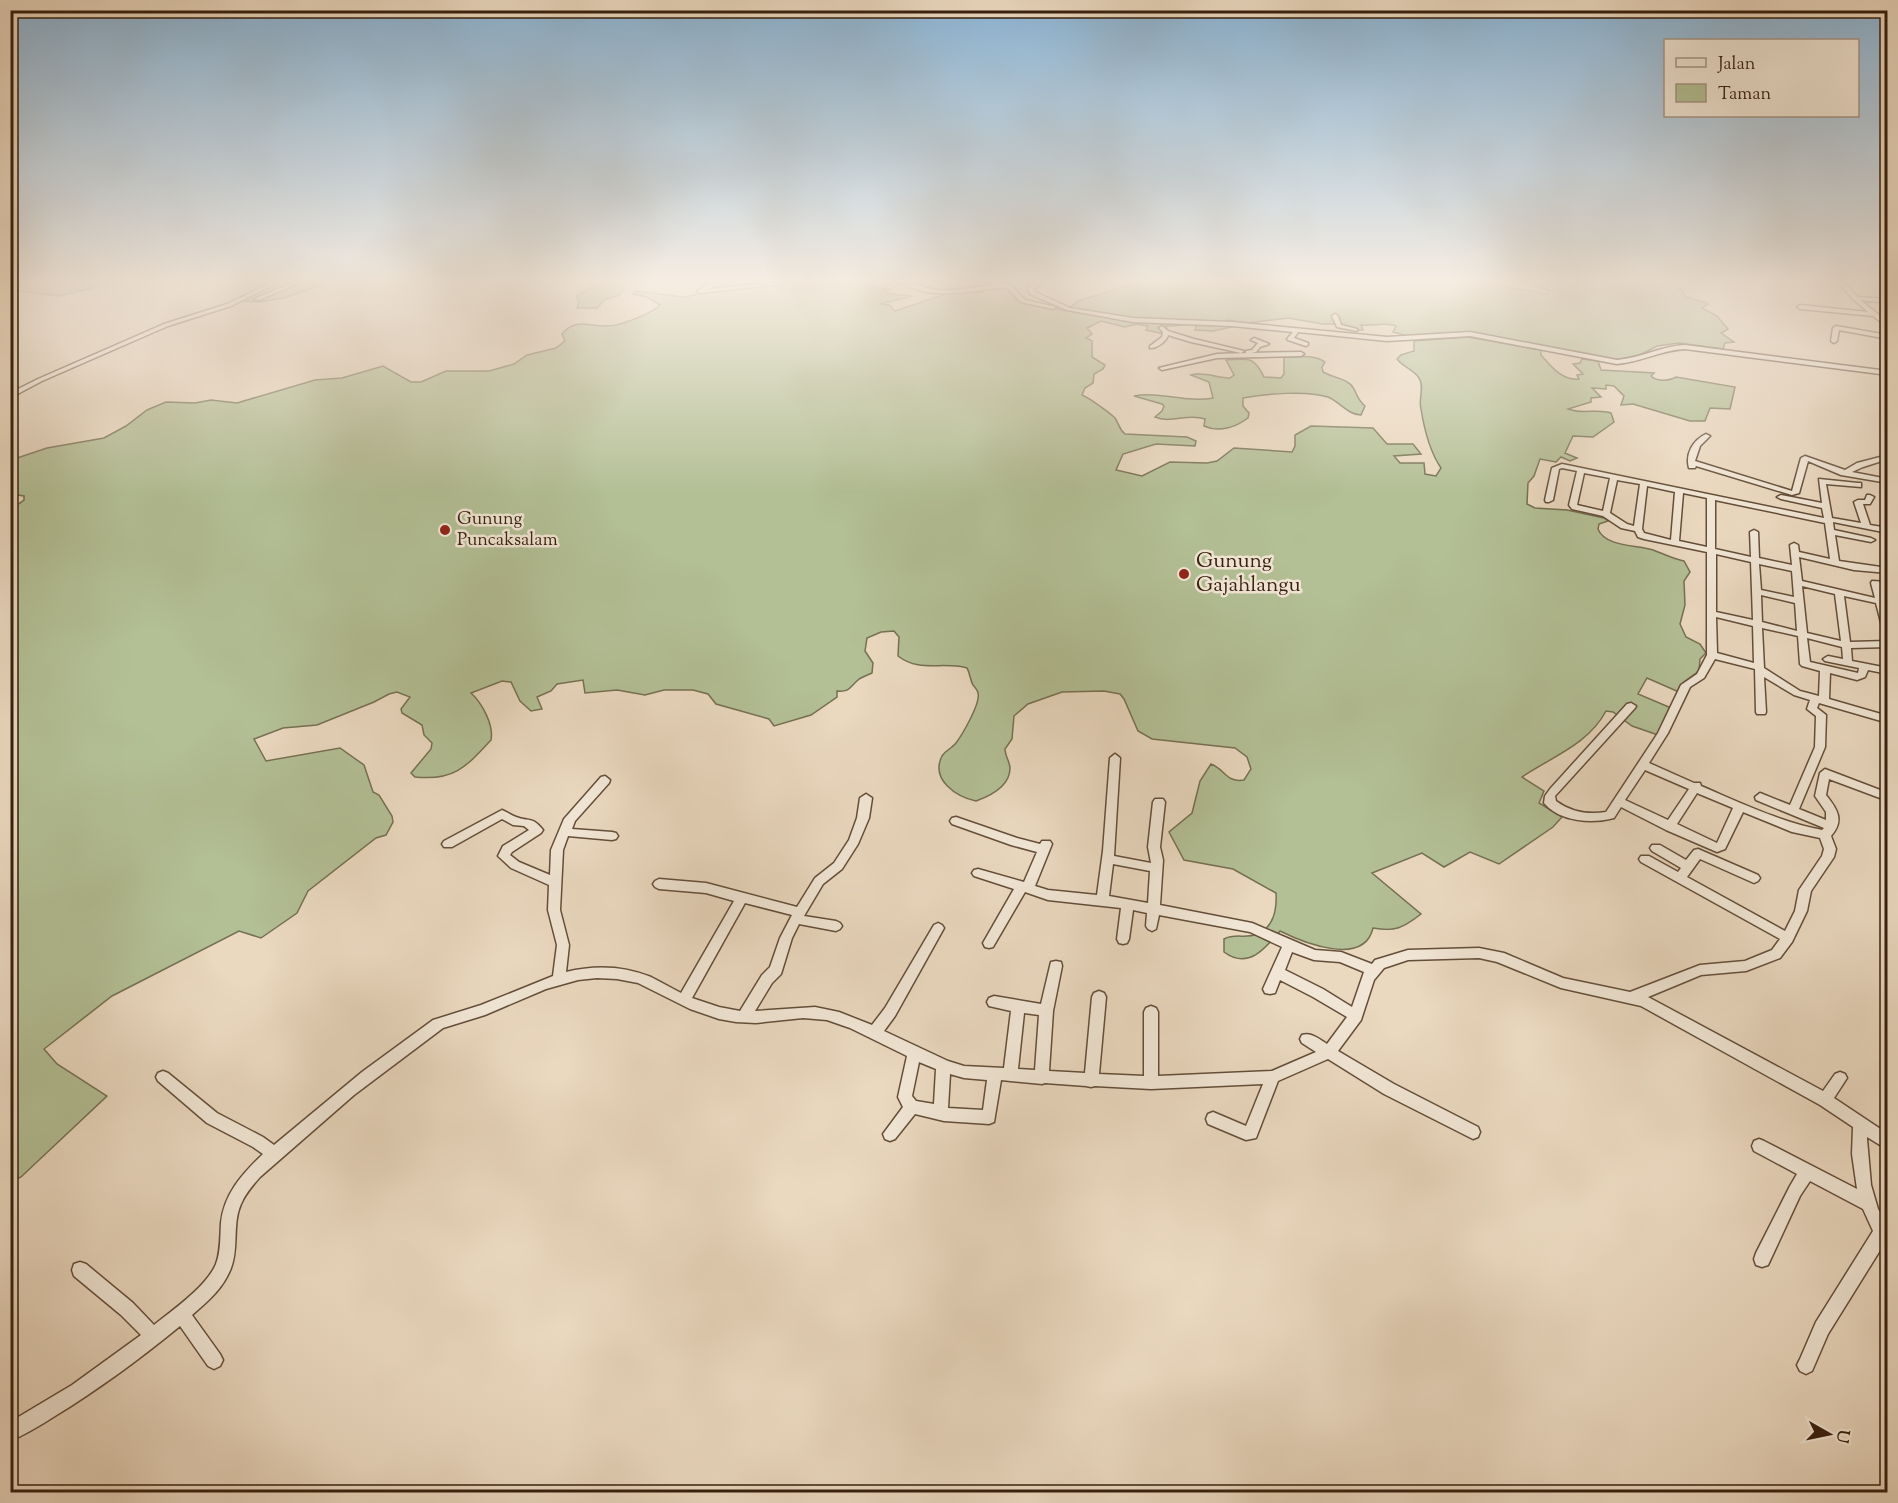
<svg xmlns="http://www.w3.org/2000/svg" width="1898" height="1503" font-family="'Sorts Mill Goudy',serif">
<style>
.green{fill:#b3bf95;stroke:#757052;stroke-width:1.5}
.lines{fill:none;stroke-linecap:round;stroke-linejoin:round}
.minor-casing{stroke:#644e3a;stroke-width:3}
.minor{fill:#f1e6d5;fill-rule:evenodd}
.poi-dot{fill:#8f2418;stroke:#f1e6d5;stroke-width:2}
.labels{text-anchor:middle;dominant-baseline:central;stroke-width:5;stroke-linejoin:round;paint-order:stroke}
.far-poi-label{font-size:18px;fill:#37200e;stroke:#f1e6d5;text-anchor:start}
.poi-label{font-size:21px;fill:#37200e;stroke:#f1e6d5;text-anchor:start}
</style>
<rect width="100%" height="100%" fill="#ead8bf"/>
<filter id="stains"><feTurbulence type="fractalNoise" baseFrequency=".00333" numOctaves="4"/><feColorMatrix values="0 0 0 0 .2 0 0 0 0 .09 0 0 0 0 .02 0 0 0 .5 -.17"/></filter>
<radialGradient id="worn" r=".72"><stop offset=".6" stop-color="#630" stop-opacity="0"/><stop offset="1" stop-color="#630" stop-opacity=".3"/></radialGradient>
<g class="green">
<path d="M10,283H110L60,296L11,290Z"/>
<path d="M278,283H326L284,298L258,302L242,301Z"/>
<path d="M599,283H626L620,295L604,300L597,308H577L579,303L576,296Z"/>
<path d="M705,283H873L871,285L890,294L913,296L880,304L889,305L895,311L946,294L979,292L1002,287L1009,289L1017,300L1066,311L1078,301L1136,283H1479L1547,294L1549,290L1526,283H1670L1682,290L1686,297L1707,303L1708,304L1702,308L1717,316L1728,329L1721,333L1734,342L1725,343L1723,349L1679,343L1657,346L1632,359H1613L1468,332L1412,337L1393,332L1396,326C1386,322 1373,326 1361,325L1363,330H1359L1336,324H1323L1288,318L1247,323L1227,320L1237,326L1213,331L1195,330L1197,324C1185,323 1177,327 1166,326V330L1171,332L1168,335L1146,330L1148,326L1136,324L1125,327L1101,321L1087,328L1092,334L1086,338L1092,341V357L1105,365L1103,369L1094,374L1093,383L1085,388L1082,395C1088,397 1110,413 1115,418C1119,424 1119,429 1125,434L1187,437L1196,441L1195,446L1156,444L1123,454L1116,470L1142,476L1170,462L1207,463L1217,461L1234,448L1292,452L1295,446V435L1311,426L1373,428L1387,444H1413L1421,454L1394,456L1400,463H1424L1425,474L1436,476L1441,468C1430,452 1424,428 1421,409C1418,398 1425,388 1419,378C1414,370 1403,367 1397,359L1401,355L1414,351V341L1468,337L1541,350V355C1551,366 1562,381 1579,379L1577,375L1583,374L1573,364L1580,363L1582,359L1598,361L1601,370L1654,373L1651,376C1657,382 1669,381 1676,377L1735,387L1730,409L1710,408L1705,421H1690L1633,404L1621,405L1624,396L1614,386L1606,385V389L1592,388L1601,397L1591,398V402L1568,409C1583,415 1597,408 1611,413L1614,422L1593,437L1573,436L1565,453L1577,458L1570,461L1561,457L1556,462L1540,459L1534,476L1528,483L1527,504L1535,508L1567,510L1604,518L1608,521L1599,524L1598,529C1605,547 1637,545 1653,550C1664,554 1673,559 1684,561L1690,572L1684,581L1685,605L1680,624L1686,637L1700,644L1706,653L1700,659L1699,671L1684,682L1679,692L1647,678L1638,694L1671,708L1658,735L1632,726L1613,712L1606,711C1588,745 1551,757 1522,777L1544,791L1539,803L1562,817L1553,827L1499,864L1470,852L1444,867L1422,853L1372,873L1421,914C1403,928 1395,932 1373,928C1364,967 1304,943 1280,931C1265,949 1248,970 1224,952V939C1235,933 1246,939 1257,934C1274,927 1277,909 1276,893L1233,869L1184,860L1169,832L1192,813L1200,781L1211,764C1225,769 1226,783 1244,780L1251,769L1247,757L1235,748L1152,739L1138,731L1124,699L1120,694L1104,691L1062,692L1028,704L1014,716L1012,739L1005,749C1005,756 1010,762 1010,768C1010,787 990,796 976,801C957,797 930,780 942,756C945,751 952,748 956,743C962,735 981,703 978,693C978,691 974,686 973,685C970,680 970,673 967,668C943,661 920,673 898,656L899,637L894,631L881,632L867,638L865,651L873,663L872,673C868,675 861,677 858,680C849,688 850,692 837,691V697L811,715L774,726L769,719L716,704L708,694L693,690H664L645,695L617,690L585,693L583,680L557,684L551,691L537,697L542,709L531,711L520,701L511,682L502,681L471,693C482,703 494,725 491,740C466,767 454,781 415,777L411,773L431,749L432,743L424,735L422,725L402,713L401,709L410,697L397,692L389,694L374,702L317,725L283,728L254,739L266,761L340,748L364,765L373,792L379,795L392,816L393,822L386,835L376,838L308,891L297,913L261,938L239,931L112,996L44,1049L57,1064L107,1096L21,1177L11,1182L10,510L24,500V496L11,494V460L47,448L104,438L126,426L147,410L166,402L195,403L211,400L237,403L315,380L342,378L383,366L411,382H421L446,371H489L514,364L527,355L556,348L565,341L562,334C575,317 591,327 607,326C620,326 651,314 660,305L647,297L633,294L636,291L683,297L695,295Z"/>
<path d="M1284,357C1298,357 1313,354 1325,362L1322,367L1323,372C1333,378 1348,378 1354,389C1358,397 1358,400 1365,406L1361,415C1348,415 1340,402 1328,397C1306,390 1265,394 1243,398V406L1249,413L1248,418C1236,427 1219,433 1204,426L1205,419C1187,413 1171,424 1155,417L1162,411L1164,406L1162,404L1134,396C1160,391 1186,403 1213,398L1209,382L1191,375C1202,371 1218,378 1230,378L1234,375L1226,360C1248,359 1253,355 1264,377L1281,378L1284,374Z"/>
</g>
<g class="lines">
<g class="minor-casing">
<g id="minor">
<path d="M271,283H277L231,306L168,326L42,381L10,398V393L38,379L164,324L227,304Z"/>
<path d="M292,283H299L259,300L254,299Z"/>
<path d="M712,283H718L709,289L772,283H787L700,293L697,291Z"/>
<path d="M893,283H899L888,289L883,288Z"/>
<path d="M902,283C913,282 927,290 940,290C962,291 985,285 1007,283L1013,287L1025,300L1056,307L1053,309L1021,302L1006,287C972,290 933,302 902,283Z"/>
<path d="M1035,283H1041L1034,289L1035,292L1070,308L1133,318L1232,322L1387,337L1470,332L1617,360C1641,358 1661,346 1685,345L1888,371V375L1685,349C1661,350 1641,362 1617,364L1470,336L1387,341L1298,332L1294,338L1308,343V345L1306,346L1288,340L1287,339L1293,332L1232,326L1133,322L1067,310L1030,294L1028,288Z"/>
<path d="M1839,283H1845L1857,297L1888,299V303L1860,300L1888,322V327L1873,316L1800,309L1797,307L1800,305L1868,312L1853,299Z"/>
<path d="M1335,314L1338,316L1341,325L1357,329V331L1337,327L1332,316Z"/>
<path d="M1162,326L1168,331L1194,339L1244,351L1241,353L1191,342L1168,335C1167,341 1156,349 1150,348V346L1162,337L1163,332L1159,328Z"/>
<path d="M1836,326L1888,335V339L1839,330L1837,341L1834,343L1831,341L1833,328Z"/>
<path d="M1254,338L1269,344L1260,347L1256,352L1251,353L1301,352L1304,354L1301,356L1217,358L1162,370L1159,368L1217,354L1246,353V351L1252,350L1258,343L1251,340Z"/>
<path d="M1706,434L1710,436L1700,446L1695,461L1792,491L1801,458L1805,456L1845,470L1857,463L1888,455V459L1863,467L1852,472L1888,479V483L1841,475L1808,461L1799,493L1792,495L1696,466L1695,468H1689C1685,454 1693,440 1706,434Z"/>
<path d="M1562,464L1824,518L1822,508L1781,499L1777,497L1781,495L1822,503L1819,479L1858,483H1861V487L1826,484L1832,518L1861,523L1854,502L1858,500H1865L1867,495H1870L1874,497L1870,504H1863L1870,525L1888,528V533L1833,522L1834,530L1871,538L1875,540L1871,542L1835,535L1839,561L1888,568V573L1854,570L1799,557L1802,581L1875,598L1871,583L1872,581L1888,582V588L1880,586L1888,612V633L1883,630L1876,603L1844,596L1850,642L1888,641V647L1851,648L1852,661L1888,668V674L1868,670L1865,677L1857,680L1830,673L1829,699L1888,716V723L1819,703L1817,708L1826,715L1825,747L1799,809L1826,820V812L1815,796L1820,773L1825,769L1888,793V801L1829,779L1826,795C1837,809 1845,820 1831,836L1836,849L1834,857L1811,891L1807,911L1792,942L1780,958L1746,971L1701,975L1648,997L1823,1091L1835,1074L1840,1072L1845,1074L1847,1078L1834,1098L1888,1134V1150L1867,1137V1139L1871,1185L1878,1209L1888,1225V1246L1884,1244L1828,1334L1812,1371L1806,1374L1800,1371L1797,1365L1800,1359L1816,1322L1873,1231L1863,1209L1810,1181L1800,1196L1768,1265L1762,1267L1756,1265L1754,1259L1756,1253L1790,1186L1797,1174L1754,1151L1752,1146L1754,1141L1759,1139L1764,1141L1857,1189L1852,1154L1853,1127L1820,1105L1641,1006L1561,988L1497,962L1479,958L1408,960L1384,968L1374,980L1361,1020L1338,1051L1394,1084L1478,1127L1480,1132L1478,1137L1473,1139L1384,1094L1328,1059L1278,1081L1256,1138L1246,1140L1208,1124L1206,1119L1208,1114L1213,1112L1246,1126L1263,1084L1151,1089L1095,1086L1091,1087L1086,1086L1045,1083L1042,1084L1001,1080L994,1122L989,1124L944,1121L915,1114L895,1139L890,1141L885,1139L883,1134L903,1107L898,1097L907,1056L850,1028L827,1020L803,1018L756,1023L736,1022L719,1019L690,1009L638,983L617,979L597,978L578,980L546,989L485,1015L443,1028L354,1095L260,1177C253,1185 245,1194 241,1204C232,1224 239,1248 231,1268C223,1289 208,1301 192,1315L220,1354L223,1360L220,1366L214,1369L208,1366L180,1326C141,1358 99,1389 55,1416C41,1425 26,1434 10,1441V1422L72,1385L141,1335L121,1315L74,1276L72,1270L74,1264L80,1262L86,1264L133,1303L154,1325C173,1310 207,1286 216,1264C221,1251 220,1237 221,1223C224,1194 242,1174 263,1154L253,1147L207,1123L158,1081L156,1077L158,1073L163,1071L168,1073L217,1113L263,1137L274,1145L362,1072L433,1020L481,1005L553,976L557,945L548,910L549,885L511,868L498,856L503,846L529,830L524,826L513,825L502,819L452,847H444L442,844L444,841L502,810C507,812 511,815 516,817C529,822 532,816 543,830L541,833L512,852L510,855L519,862L550,875L551,850L564,819L601,777L605,776L610,780L609,783L575,821L572,829L612,832L616,833L618,836L616,839L612,840L568,836L563,850L560,910L569,945L566,972C594,965 624,966 651,977C661,982 671,988 681,993L734,901L706,893L659,889L655,887L653,884L655,881L659,879L706,883L797,907L815,878L834,863L849,840L857,818L860,798L866,794L872,798L869,818L858,844L842,869L823,884L804,916L836,921L840,923L842,926L840,929L836,931L799,924L792,938L781,974L772,983L755,1011L815,1007L839,1012L872,1025L885,1008L934,925L938,923L942,925L944,928L895,1016L884,1031L948,1061L964,1066L1004,1068L1011,1011L989,1006L987,1002L989,998L994,996L1041,1004L1050,966L1051,962L1056,961L1061,962L1062,966L1053,1011L1049,1071L1085,1073L1092,997L1094,993L1099,991L1104,993L1106,997L1099,1074L1144,1076V1012L1146,1008L1151,1006L1156,1008L1158,1012V1076L1272,1071L1316,1052L1302,1043L1300,1039L1302,1035C1311,1032 1319,1039 1327,1044L1347,1017L1313,997L1280,980L1275,993L1270,994L1265,993L1263,989L1282,947L1250,932L1159,915L1156,929L1152,931L1148,929L1146,926L1147,913L1133,910L1129,939L1127,943L1123,944L1119,943L1117,939L1121,908L1048,900L1025,892L993,947L989,948L985,947L983,943L1014,889L974,876L972,873L974,870L978,869L1024,882L1037,852L1011,845L952,824L950,821L952,818L956,817L1017,838L1040,844L1042,841H1050L1052,844L1035,886L1048,890L1097,895L1103,851L1110,758L1115,754L1120,758L1114,856L1151,863L1148,847L1153,802L1155,799H1163L1165,802L1160,847L1163,860L1160,905L1252,923L1315,950L1341,952L1372,964L1375,960L1408,950L1479,948L1504,953L1563,978L1630,992L1700,965L1745,961L1772,950L1780,939L1641,862L1639,859L1641,856H1649L1678,872L1681,868L1652,851L1650,848L1652,845H1660L1686,860L1694,850L1698,849L1758,875L1760,878L1758,881L1754,883L1700,859L1687,877L1785,931L1795,911L1799,890L1822,856L1824,849L1820,838L1792,832L1743,812L1725,849L1717,852L1666,830L1621,807L1614,818C1592,824 1560,822 1544,803L1545,796L1550,789L1627,704L1631,703L1636,706L1635,708L1555,796L1556,801C1571,812 1588,815 1606,812L1658,733L1681,685L1697,674L1707,655V552L1644,539L1638,537L1635,531L1621,528L1603,516L1572,509L1569,505L1577,471L1562,468L1559,469L1553,500L1549,502H1546L1545,500L1552,468ZM1584,473L1610,478L1603,511L1577,505ZM1617,480L1640,484L1634,526L1627,524L1610,513ZM1647,486L1675,492L1671,540L1644,533L1642,529ZM1683,493L1707,498V547L1679,541ZM1715,500L1825,523L1830,559L1799,552L1798,545L1794,543L1790,545L1792,565L1759,558L1758,532L1754,530L1750,532L1751,557L1715,549ZM1716,554L1751,562L1753,620L1716,612ZM1759,564L1792,571L1794,597L1761,590ZM1802,586L1835,594L1841,641L1807,633ZM1761,595L1795,603L1797,631L1762,622ZM1716,617L1753,626L1754,663L1717,653ZM1762,628L1798,636L1800,664L1802,666L1820,671L1819,696L1800,691L1764,668ZM1807,638L1842,647L1843,659L1828,656L1823,659L1825,661L1859,668L1858,673L1810,662ZM1715,659L1755,669L1756,712L1757,714H1765L1766,712L1764,677L1794,695L1810,700L1807,709L1816,716L1815,747L1790,805L1760,793L1755,797L1756,800L1824,828L1822,830C1780,822 1741,803 1701,786L1700,783H1694L1649,763L1668,733L1690,687L1704,678ZM1645,770L1689,789L1668,820L1625,800ZM1697,793L1733,808L1717,843L1677,824ZM1113,864L1150,871L1148,903L1109,896ZM745,903L792,915L780,938L770,967L762,975L740,1011L719,1007L692,998ZM1292,952L1314,960L1340,962L1364,972L1352,1007L1323,989L1285,970ZM1024,1013L1039,1015L1035,1070L1018,1069ZM919,1062L936,1069L934,1104L916,1101L912,1096ZM950,1074L964,1078L987,1080L983,1110L948,1108Z"/>
</g>
</g>
<use href="#minor" class="minor"/>
</g>
<linearGradient id="sky" x2="0" y2="1"><stop stop-color="#8ab5d7"/><stop offset="0.57" stop-color="#f6ede2"/><stop offset="1" stop-color="#f6ede2" stop-opacity="0"/></linearGradient>
<rect width="1898" height="493" fill="url(#sky)"/>
<g class="poi-dot">
<circle cx="445" cy="530" r="6"/>
<circle cx="1184" cy="574" r="6"/>
</g>
<g class="labels">
<g class="far-poi-label">
<text x="457" y="520">Gunung<tspan x="457" dy="21">Puncaksalam</tspan></text>
</g>
<g class="poi-label">
<text x="1196" y="562">Gunung<tspan x="1196" dy="24">Gajahlangu</tspan></text>
</g>
</g>
<rect width="1898" height="1503" fill="none" stroke="#ead8bf" stroke-width="36"/>
<rect x="12" y="12" width="1874" height="1479" fill="none" stroke="#37200e" stroke-width="3"/>
<rect x="18" y="18" width="1862" height="1467" fill="none" stroke="#37200e" stroke-width="1.5"/>
<rect x="1664" y="39" width="195" height="78" fill="#f1e6d5" stroke="#a79785" stroke-width="1.5"/>
<rect x="1676" y="58" width="30" height="9" fill="#f1e6d5" stroke="#a79785" stroke-width="1.5"/>
<text x="1718" y="69" font-size="18" fill="#37200e">Jalan</text>
<rect x="1676" y="84" width="30" height="18" fill="#b3bf95" stroke="#a79785" stroke-width="1.5"/>
<text x="1718" y="99" font-size="18" fill="#37200e">Taman</text>
<g transform="translate(1829 1434) rotate(99)" stroke="#f1e6d5" stroke-width="4.5" paint-order="stroke">
<path d="M0-4.5L10 22L0 15L-10 22Z" fill="#37200e"/>
<text y="-9" font-size="16" font-weight="bold" text-anchor="middle" fill="#37200e">U</text>
</g>
<rect width="100%" height="100%" filter="url(#stains)"/>
<rect width="100%" height="100%" fill="url(#worn)"/>
</svg>
